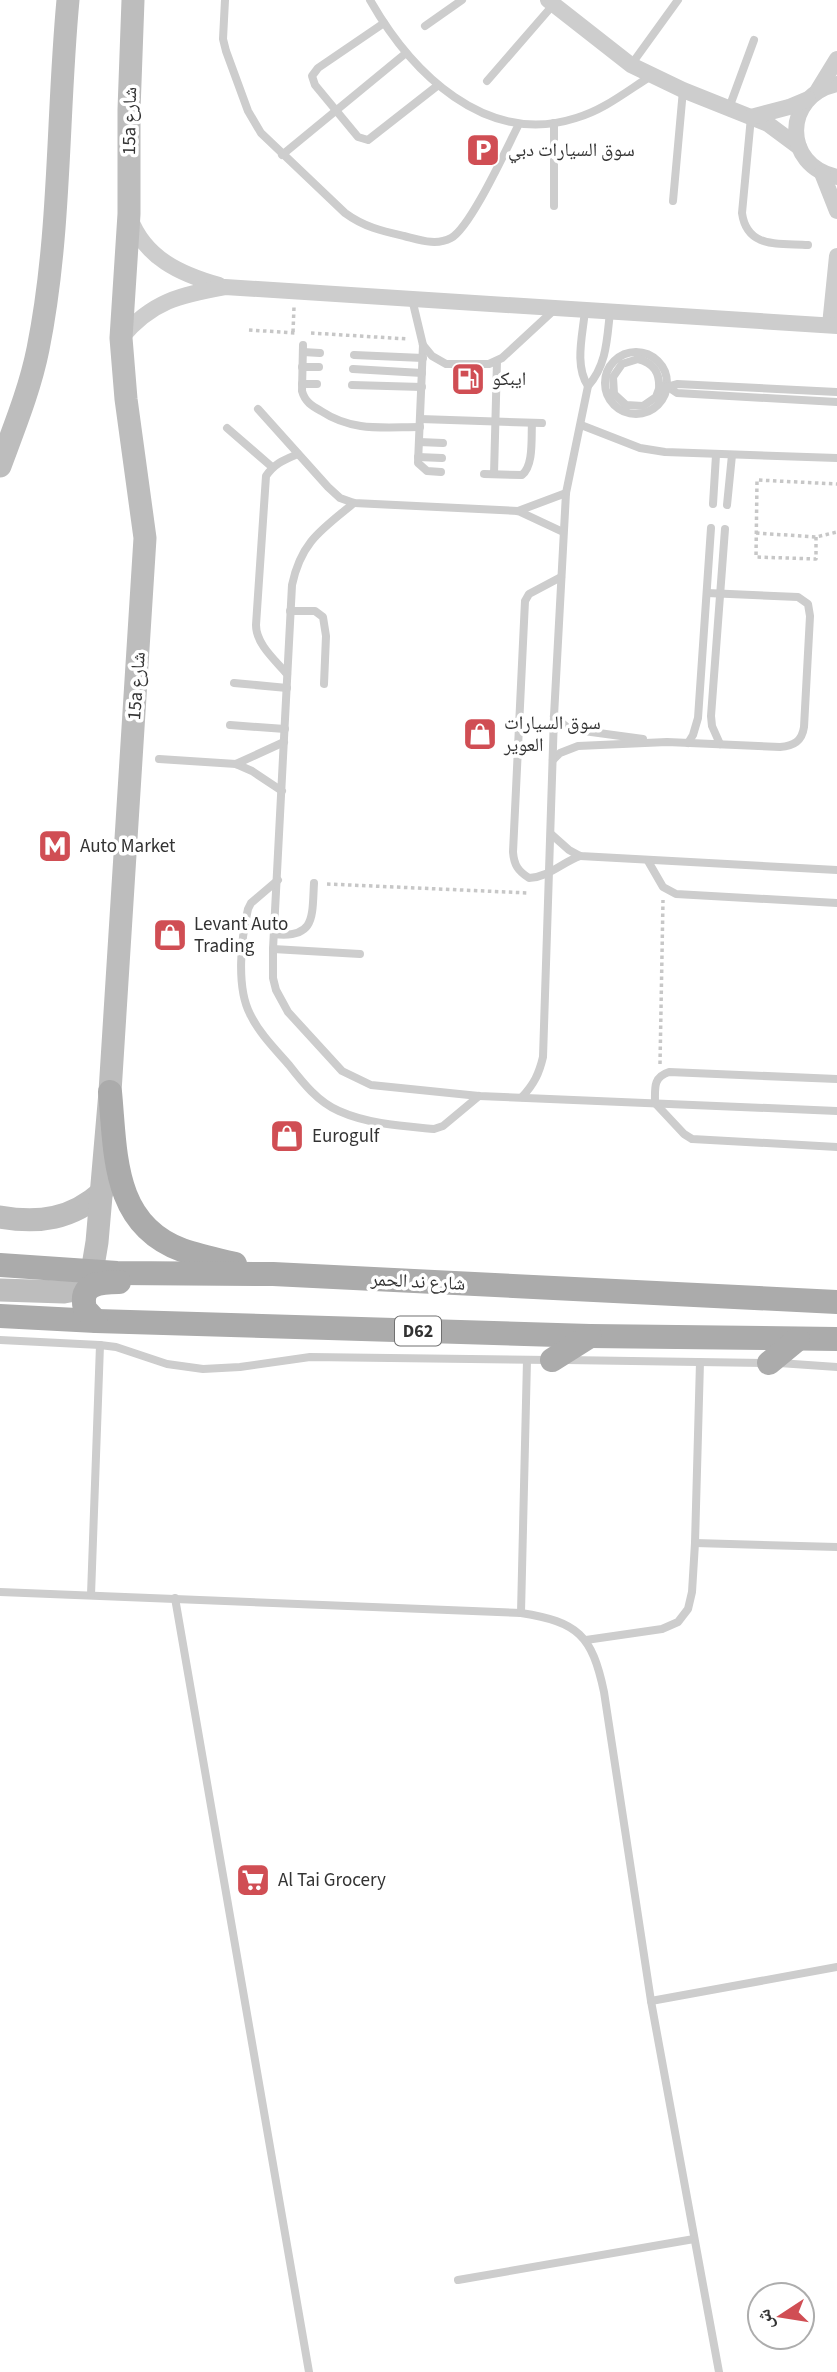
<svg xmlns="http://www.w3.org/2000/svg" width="837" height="2372" font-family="'Source Sans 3','Noto Naskh Arabic',sans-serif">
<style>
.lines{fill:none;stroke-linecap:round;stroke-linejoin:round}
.path{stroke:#c7c7c7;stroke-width:3.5;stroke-dasharray:3.5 3.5;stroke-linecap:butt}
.lane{stroke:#cdcdcd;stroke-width:8}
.street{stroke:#cdcdcd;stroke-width:16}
.secondary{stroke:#bdbdbd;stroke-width:23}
.primary{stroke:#ababab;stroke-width:24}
.labels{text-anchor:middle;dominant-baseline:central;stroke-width:7;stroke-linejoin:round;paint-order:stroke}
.shield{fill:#fff;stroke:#707070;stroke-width:2}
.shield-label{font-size:18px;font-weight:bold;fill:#333}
.street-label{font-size:19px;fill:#333;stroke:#fff}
.poi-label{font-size:19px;fill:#333;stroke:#fff;text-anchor:start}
</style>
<rect width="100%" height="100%" fill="#fff"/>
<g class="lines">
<g class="path">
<path d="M249,330L296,333"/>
<path d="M293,332L294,307"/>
<path d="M311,333L408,339"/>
<path d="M756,533L816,537L837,532"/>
<path d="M816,537V559L756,557L757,480L837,484"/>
<path d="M327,884L529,893"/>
<path d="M660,1064L663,900"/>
</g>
<g class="lane">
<path d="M225,0L223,39L226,51L248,111L261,133L345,213C364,227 382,231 404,236C420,240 436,246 451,238C471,227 507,147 519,124"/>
<path d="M370,0C411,72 485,147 576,118C604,110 627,91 651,76"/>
<path d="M384,23L318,68L312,76L315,85L358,137L368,140L437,86"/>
<path d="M425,26L462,0"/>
<path d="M631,65L678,0"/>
<path d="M487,81L553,5"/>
<path d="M729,108L754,40"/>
<path d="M751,117L742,213C747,249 779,243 808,245"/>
<path d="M282,155L406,53"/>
<path d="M673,201L683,90"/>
<path d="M554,206V123"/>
<path d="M412,299L423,345L418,463L427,471L441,472"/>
<path d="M585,310C583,334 574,365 588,386"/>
<path d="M303,345L302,391C305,402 312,406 321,411C353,432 383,427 420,427"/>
<path d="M423,345L432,356L446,364H489L502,358L554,310"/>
<circle cx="636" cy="383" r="31"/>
<path d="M303,352L320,353"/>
<path d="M354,355L423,358"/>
<path d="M302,367H319"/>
<path d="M353,369L422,373"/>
<path d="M302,384H317"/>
<path d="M352,385L422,387"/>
<path d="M665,385L677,393L837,402"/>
<path d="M659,389C660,373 654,363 638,359L622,364L613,377L614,394L626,405L643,406L656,397L659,389L677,384L837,392"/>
<path d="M258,409L328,487L340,498L354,503L518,511L563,532"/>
<path d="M420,419L542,423"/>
<path d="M581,425L640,448L665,452L837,458"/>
<path d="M227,428L272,467"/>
<path d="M419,442L443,443"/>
<path d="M418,457L442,458"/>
<path d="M484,474L522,475C534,465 531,438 532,423"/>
<path d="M494,474L497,361"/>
<path d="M354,503C321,530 301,542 292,585L273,949V978L276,990L288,1012L342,1071L371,1085L479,1096L837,1111"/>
<path d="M713,504L716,455"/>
<path d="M727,505L732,455"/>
<path d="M518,511L566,493"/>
<path d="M561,577L529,594L525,601L513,852C514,865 518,871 529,878C549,877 561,863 580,856"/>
<path d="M290,611H315L323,617L326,636L324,684"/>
<path d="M287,674C275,660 256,644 256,625L266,476C275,463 284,460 298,454"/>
<path d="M234,683L287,688"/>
<path d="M554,716L569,729L643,739"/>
<path d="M230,725L285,729"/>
<path d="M688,743L693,735L698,718L711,528"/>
<path d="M720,744L712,726L711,716L725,529"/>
<path d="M159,759L236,764L252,771L282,791"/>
<path d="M553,760L560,753L578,746L667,742L780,747C794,746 802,741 804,727L810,616L808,604L798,597L707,593"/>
<path d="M236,764L284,742"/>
<path d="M551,834L569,850L580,856L837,870"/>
<path d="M648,861L663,887L676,894L837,903"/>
<path d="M278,880L251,903L248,909C241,939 236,987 250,1014C259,1033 275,1049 289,1065C303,1083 318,1102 339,1111C368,1124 402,1126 434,1129L443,1126L479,1096"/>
<path d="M274,934C316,939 312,916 314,883"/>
<path d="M273,949L360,954"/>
<path d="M837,1079L669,1072C653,1077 655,1088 655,1103L684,1134L692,1139L837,1147"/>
<path d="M522,1097C534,1084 539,1074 543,1057L554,716L566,493L588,386C607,365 607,338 610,312"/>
<path d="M0,1340L100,1345L116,1347L167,1364L203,1369L240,1367L310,1357L549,1360"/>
<path d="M566,1360L766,1363"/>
<path d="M779,1363L837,1367"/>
<path d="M695,1543L837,1547"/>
<path d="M0,1592L521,1613C578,1622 592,1635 604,1692L651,2001L719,2372"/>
<path d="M91,1595L100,1345"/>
<path d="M175,1598L309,2372"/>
<path d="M521,1613L527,1360"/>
<path d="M586,1640L662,1629L678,1622L688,1609L692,1592L695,1543L700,1362"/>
<path d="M651,2001L837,1967"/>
<path d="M458,2280L694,2239"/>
</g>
<g class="street">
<path d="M548,0L631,65L683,90L768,124L799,147"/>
<path d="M837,84C783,95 782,166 837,177"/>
<path d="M818,90L837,59"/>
<path d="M751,117L789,107L808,99"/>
<path d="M822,173L837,211"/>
<path d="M130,218C145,258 180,274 219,285"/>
<path d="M830,325L837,256"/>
<path d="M121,338C152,301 180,295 225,287L837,326"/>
</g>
<g class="secondary">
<path d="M0,466C14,428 30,389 38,349C61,235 57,116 68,0"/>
<path d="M0,1217C39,1224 72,1219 102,1192"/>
<path d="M0,1290L64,1292L75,1290L86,1281L92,1272L97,1242L110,1092L145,538L126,399L121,338L129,214V110L133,0"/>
</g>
<g class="primary">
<path d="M110,1092C116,1154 112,1224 182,1250C199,1256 218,1260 235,1264"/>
<path d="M0,1265L117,1273L273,1274L837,1302"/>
<path d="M0,1316L96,1321L590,1336L837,1339"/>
<path d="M96,1321L85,1309C79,1284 99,1282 119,1282"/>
<path d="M552,1360L590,1336"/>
<path d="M769,1363L798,1339"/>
</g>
</g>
<defs>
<g id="parking-square" transform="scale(1.75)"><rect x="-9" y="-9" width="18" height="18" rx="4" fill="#d04e54" stroke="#fff"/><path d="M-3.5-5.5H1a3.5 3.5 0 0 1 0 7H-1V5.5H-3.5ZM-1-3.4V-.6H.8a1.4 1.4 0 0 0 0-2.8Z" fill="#fff"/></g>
<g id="fuel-square" transform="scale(1.75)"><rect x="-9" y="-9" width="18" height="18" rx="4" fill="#d04e54" stroke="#fff"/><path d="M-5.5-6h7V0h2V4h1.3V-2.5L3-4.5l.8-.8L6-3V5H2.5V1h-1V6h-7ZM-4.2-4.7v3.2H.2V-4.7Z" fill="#fff"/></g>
<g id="shop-square" transform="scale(1.75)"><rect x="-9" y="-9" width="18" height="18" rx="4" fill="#d04e54" stroke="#fff"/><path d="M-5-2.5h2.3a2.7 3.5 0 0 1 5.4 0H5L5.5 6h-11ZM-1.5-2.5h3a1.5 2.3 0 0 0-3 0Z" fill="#fff"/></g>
<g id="metro-square" transform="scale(1.75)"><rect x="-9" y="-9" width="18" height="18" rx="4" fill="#d04e54" stroke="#fff"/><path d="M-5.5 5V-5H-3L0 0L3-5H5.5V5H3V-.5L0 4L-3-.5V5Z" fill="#fff"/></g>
<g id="supermarket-square" transform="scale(1.75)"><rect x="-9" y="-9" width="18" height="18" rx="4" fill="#d04e54" stroke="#fff"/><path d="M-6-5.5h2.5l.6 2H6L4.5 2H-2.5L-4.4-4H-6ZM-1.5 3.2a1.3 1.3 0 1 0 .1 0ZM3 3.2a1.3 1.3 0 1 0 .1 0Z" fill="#fff"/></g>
</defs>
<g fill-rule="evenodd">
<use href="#parking-square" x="483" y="150"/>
<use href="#fuel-square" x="468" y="379"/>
<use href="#shop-square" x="480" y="734"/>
<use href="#metro-square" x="55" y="846"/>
<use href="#shop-square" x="170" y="935"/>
<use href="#shop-square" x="287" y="1136"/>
<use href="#supermarket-square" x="253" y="1880"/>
</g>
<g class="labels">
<rect class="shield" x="395" y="1316.5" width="46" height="29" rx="5"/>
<g class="shield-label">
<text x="418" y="1331">D62</text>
</g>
<g class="street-label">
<text transform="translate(130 121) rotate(-89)">15a شارع</text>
<text transform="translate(137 686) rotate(-86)">15a شارع</text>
<text transform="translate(418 1282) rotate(3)">شارع ند الحمر</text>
</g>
<g class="poi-label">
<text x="508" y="150">سوق السيارات دبي</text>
<text x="492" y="379">ايبكو</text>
<text x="504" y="723">سوق السيارات<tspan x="504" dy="22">العوير</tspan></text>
<text x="80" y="846">Auto Market</text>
<text x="194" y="924">Levant Auto<tspan x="194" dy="22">Trading</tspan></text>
<text x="312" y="1136">Eurogulf</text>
<text x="278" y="1880">Al Tai Grocery</text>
</g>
</g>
<g transform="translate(781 2316) rotate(258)"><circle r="33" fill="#ffffff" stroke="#adadad" stroke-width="2"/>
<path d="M0-5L12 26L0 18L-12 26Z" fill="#d04e54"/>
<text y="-10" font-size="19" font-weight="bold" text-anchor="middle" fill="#333333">ش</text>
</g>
</svg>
